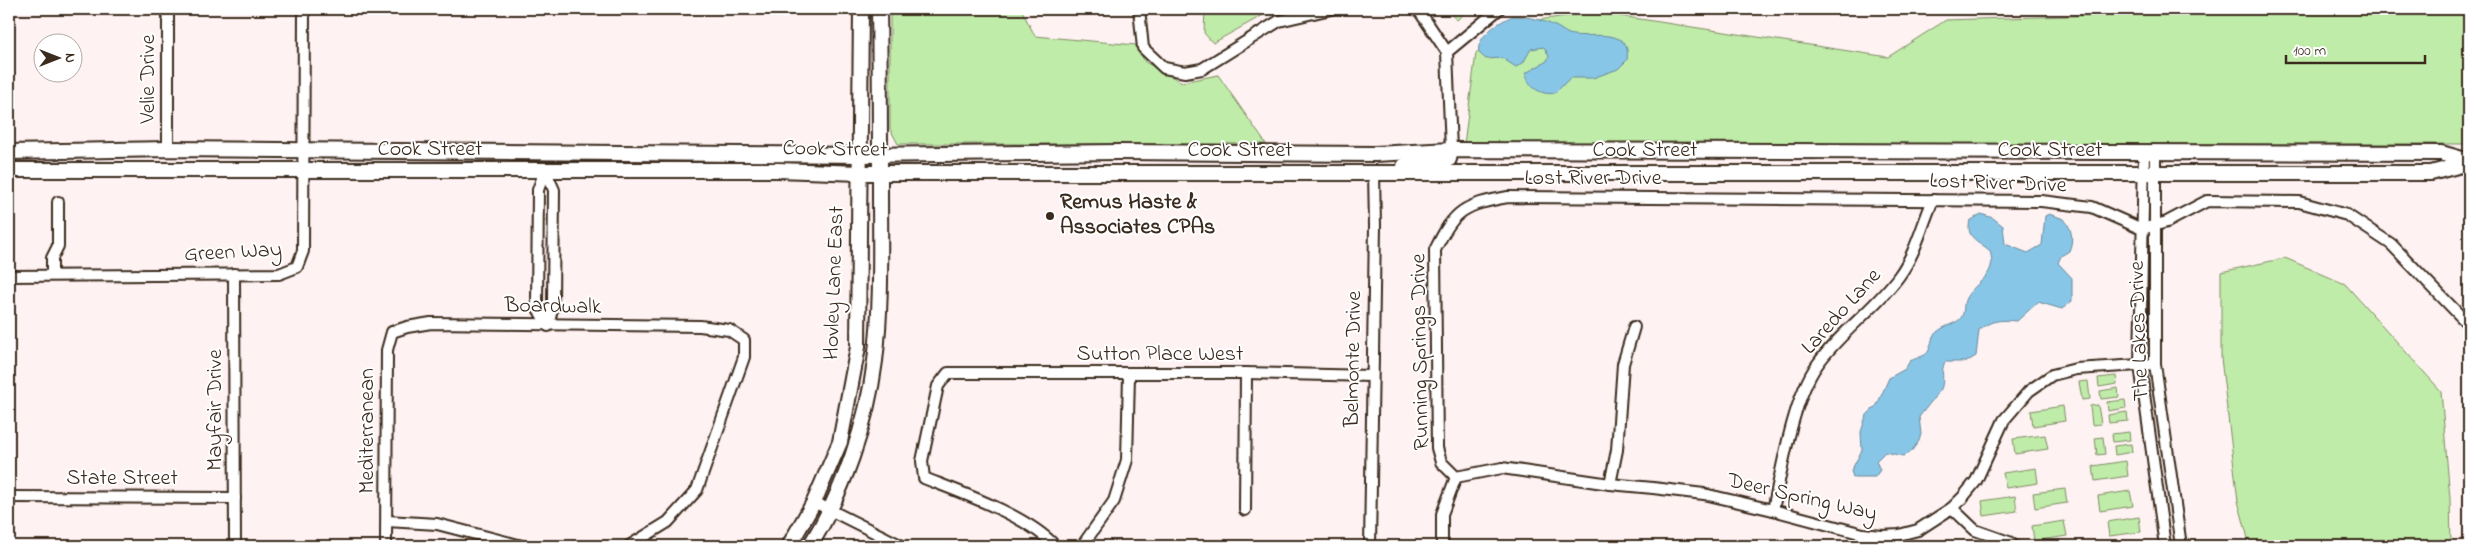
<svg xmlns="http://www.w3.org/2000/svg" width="2478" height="555" font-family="'Indie Flower',sans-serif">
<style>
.green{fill:#c0eca9;stroke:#7e8b64}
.water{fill:#88c6e8;stroke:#698897}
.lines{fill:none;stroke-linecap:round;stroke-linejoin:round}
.street-casing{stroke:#3b2a1e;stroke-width:14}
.secondary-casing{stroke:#3b2a1e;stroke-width:18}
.street{stroke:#fff;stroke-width:10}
.secondary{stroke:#fff;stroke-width:14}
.poi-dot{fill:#3b2a1e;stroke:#fff;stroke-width:2}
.labels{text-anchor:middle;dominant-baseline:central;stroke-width:4;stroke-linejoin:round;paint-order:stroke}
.street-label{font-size:22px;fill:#3b2a1e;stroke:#fff}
.poi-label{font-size:22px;font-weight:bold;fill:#3b2a1e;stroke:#fff;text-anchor:start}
</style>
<rect width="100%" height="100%" fill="#fef2f2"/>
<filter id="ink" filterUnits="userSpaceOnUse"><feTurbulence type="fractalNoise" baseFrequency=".02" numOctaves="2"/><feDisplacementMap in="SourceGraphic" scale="10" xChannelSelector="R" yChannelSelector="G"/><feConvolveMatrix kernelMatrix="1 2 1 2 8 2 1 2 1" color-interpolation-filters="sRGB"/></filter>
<g filter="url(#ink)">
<g class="green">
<path d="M890,9H1021L1035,36L1136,45L1145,62L1182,82L1218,75L1266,144H898L890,129Z"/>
<path d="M1205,9H1274L1213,43L1204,33Z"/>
<path d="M1445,9H1469L1457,20Z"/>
<path d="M2129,9H2469V144H1464L1476,53L1504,25L1594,12L1888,57L1946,20L2129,14Z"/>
<path d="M2285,258L2345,284L2441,391L2450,498L2451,546H2250L2238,501L2221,358V272Z"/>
<path d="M2116,376L2117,384L2099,387L2098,378Z"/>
<path d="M2088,381L2090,399L2082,400L2079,382Z"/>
<path d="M2118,388L2119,397L2101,399L2100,391Z"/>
<path d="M2125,400L2126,408L2108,411L2107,402Z"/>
<path d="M2098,405L2101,424L2092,425L2090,406Z"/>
<path d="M2063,406L2065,421L2033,426L2031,411Z"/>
<path d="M2127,412L2128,421L2109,423L2108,415Z"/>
<path d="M2129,432L2130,440L2113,442L2112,434Z"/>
<path d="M2045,435L2048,449L2015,454L2013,439Z"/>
<path d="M2103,437L2105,454L2097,455L2095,438Z"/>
<path d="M2131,444L2132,452L2115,455L2114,446Z"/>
<path d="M2126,461L2128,476L2095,481L2093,466Z"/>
<path d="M2036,468L2038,483L2006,488L2003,473Z"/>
<path d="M2065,489L2067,503L2035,508L2033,493Z"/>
<path d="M2130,491L2133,506L2100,511L2098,496Z"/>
<path d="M2015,496L2017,511L1984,516L1982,501Z"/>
<path d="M2139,517L2141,532L2109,536L2107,522Z"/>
<path d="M2064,521L2067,536L2034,541L2032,526Z"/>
</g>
<g class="water">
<path d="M1513,16C1527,16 1542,20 1555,26C1560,28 1564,32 1569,34C1585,40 1633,24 1627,60L1618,69L1593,78H1570L1555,93C1542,96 1527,87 1526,73L1547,61L1549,56L1544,47L1531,49L1523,63L1516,67L1502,58L1486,59L1479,53C1475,37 1500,21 1513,16Z"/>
<path d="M1981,214L1993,218L2003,226L2005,244L2028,253L2042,245L2045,216L2049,214L2064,219C2072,229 2074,239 2069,251L2061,256L2058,263L2072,278V301L2062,309L2038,302L2017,321C2002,320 1992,319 1979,330L1976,356L1966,362H1945C1940,371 1945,380 1941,389L1919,417L1921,434L1919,441L1910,453L1903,456L1885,452L1876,461L1880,470L1875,477H1853L1851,471L1862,450L1861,432L1866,416L1877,405L1889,378L1905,369L1910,361C1929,353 1928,357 1933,336C1941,326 1953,325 1959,320C1966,314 1962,305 1966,298C1975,281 1998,277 1990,251C1980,241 1965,239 1970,221Z"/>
</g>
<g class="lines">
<g class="street-casing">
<g id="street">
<path d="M168,9V149"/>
<path d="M1139,9L1143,48L1164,68L1185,72L1202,69L1279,21L1331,9"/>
<path d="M1415,9L1420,12L1447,52"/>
<path d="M1451,150L1447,52L1499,9"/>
<path d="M2144,153L2140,365L2165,546"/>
<path d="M2155,153V364L2181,546"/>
<path d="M545,170L554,190L553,305L548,326L537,307L538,190Z"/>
<path d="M234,274L235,546"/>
<path d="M52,275V258L58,246V202"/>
<path d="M9,276L279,274L297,267L303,251L304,9"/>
<path d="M1456,477L1502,468L1610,484L1653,488L1704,494L1773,510L1863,534L1882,536L1899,535L1918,530L1952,508L1963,497L1976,481L2004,420L2029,391L2052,375L2076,369L2155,364"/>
<path d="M1610,484L1617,450L1623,364L1634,327"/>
<path d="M9,497L235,498"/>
<path d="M814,502L902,546"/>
<path d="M1952,508L1975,530L2009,542L2014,546"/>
<path d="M1245,510L1246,373"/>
<path d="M1773,510C1782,468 1793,399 1817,365C1839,333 1876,308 1899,276C1916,253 1922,225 1933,200"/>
<path d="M387,521L437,524L522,546"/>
<path d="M386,546L387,350L392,332L407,327L431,323L700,326L729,330L744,340V357L697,490L668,522L629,546"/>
<path d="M1055,546C1028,516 962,493 924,478L922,461L938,386L948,373H1246L1372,376"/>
<path d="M1082,546L1114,501L1127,460L1129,375"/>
<path d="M1370,546L1375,226L1374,172"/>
<path d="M1442,546V514L1456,477L1441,462L1437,448L1435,250C1455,209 1464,205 1508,197L2041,201L2092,207L2142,229L2167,222L2207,201L2299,202L2347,215L2391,244L2469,325"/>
</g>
</g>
<g class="secondary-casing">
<g id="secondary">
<path d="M9,152L168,149L860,155L1119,152L1375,154L1451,150L2441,153L2469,161"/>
<path d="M1404,166L1449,159L1451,150"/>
<path d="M9,170H778L860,173H2431L2469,163"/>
<path d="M789,546L814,502L840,442L858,347L861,9"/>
<path d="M810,546C843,492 867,425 875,361C882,304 880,245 880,187C880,128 880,68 879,9"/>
</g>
</g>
<use href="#street" class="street"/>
<use href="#secondary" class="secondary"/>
</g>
</g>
<circle class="poi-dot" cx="1050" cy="216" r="5"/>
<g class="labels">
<g class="street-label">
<text transform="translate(149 79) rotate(-90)">Velie Drive</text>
<text x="430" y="150">Cook Street</text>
<text transform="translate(835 150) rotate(1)">Cook Street</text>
<text x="1240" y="151">Cook Street</text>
<text x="1645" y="151">Cook Street</text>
<text x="2050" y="151">Cook Street</text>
<text x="1593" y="179">Lost River Drive</text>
<text transform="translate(1998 184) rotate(2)">Lost River Drive</text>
<text transform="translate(233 253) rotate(-3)">Green Way</text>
<text transform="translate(835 283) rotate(-88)">Hovley Lane East</text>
<text transform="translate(553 307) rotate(1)">Boardwalk</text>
<text transform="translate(1842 312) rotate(-48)">Laredo Lane</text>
<text transform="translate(2140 331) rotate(-92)">The Lakes Drive</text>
<text transform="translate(1421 352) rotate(-91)">Running Springs Drive</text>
<text x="1160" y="355">Sutton Place West</text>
<text transform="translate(1354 359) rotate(-89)">Belmonte Drive</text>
<text transform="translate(216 410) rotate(-90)">Mayfair Drive</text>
<text transform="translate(368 431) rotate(-90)">Mediterranean</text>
<text x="122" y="479">State Street</text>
<text transform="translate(1802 498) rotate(13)">Deer Spring Way</text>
</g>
<g class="poi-label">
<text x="1060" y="203">Remus Haste &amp;<tspan x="1060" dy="25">Associates CPAs</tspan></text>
</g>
</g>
<rect width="2478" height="555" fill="none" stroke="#fff" stroke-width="30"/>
<rect x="15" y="15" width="2448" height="525" fill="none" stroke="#3b2a1e" stroke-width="2" filter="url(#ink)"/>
<g transform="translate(58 58) rotate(90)"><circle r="24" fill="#ffffff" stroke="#b1aaa5"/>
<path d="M0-4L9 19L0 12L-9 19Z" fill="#3b2a1e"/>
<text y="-8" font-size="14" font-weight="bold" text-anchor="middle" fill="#3b2a1e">N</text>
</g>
<path d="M2286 55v8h139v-8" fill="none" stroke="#3b2a1e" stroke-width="2.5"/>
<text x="2293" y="55" font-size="15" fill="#3b2a1e" stroke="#ffffff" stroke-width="4" paint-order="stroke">100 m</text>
</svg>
